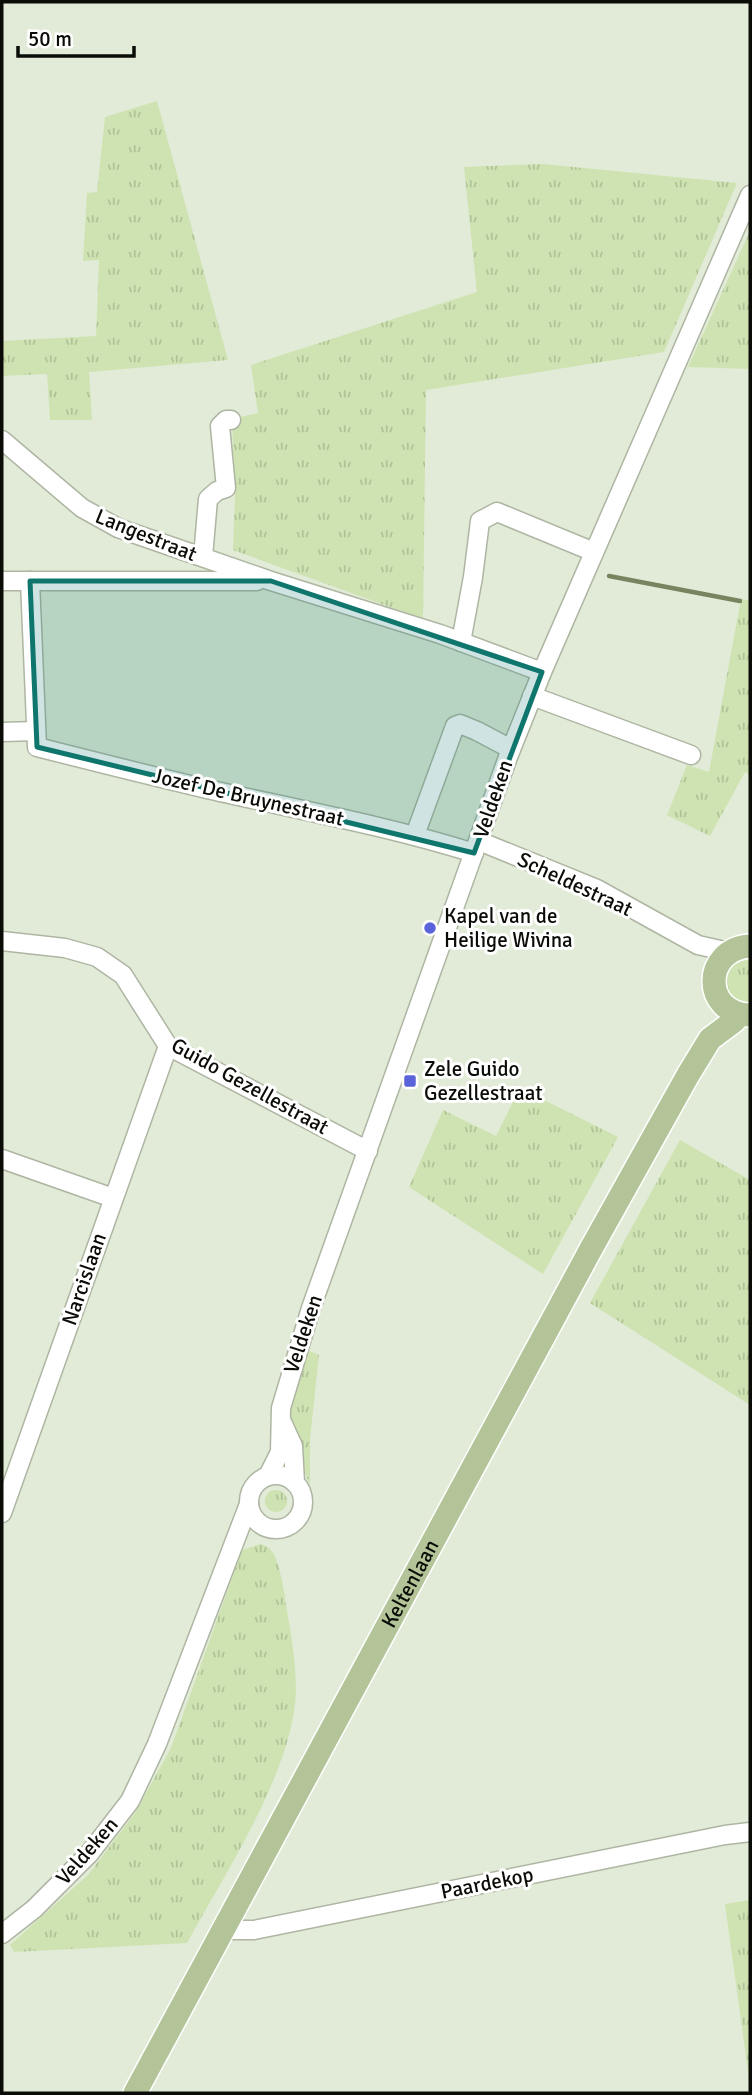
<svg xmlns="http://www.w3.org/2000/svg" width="752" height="2095" font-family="Signika,sans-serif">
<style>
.grass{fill:url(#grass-tufts)}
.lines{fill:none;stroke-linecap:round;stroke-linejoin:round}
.stream{stroke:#768560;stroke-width:4.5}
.minor-casing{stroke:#aeb6a3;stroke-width:21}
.major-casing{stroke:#fff;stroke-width:26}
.minor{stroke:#fff;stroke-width:18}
.major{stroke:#b3c498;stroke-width:23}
.marked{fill:#0f766e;fill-opacity:0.2;stroke:#0f766e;stroke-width:5;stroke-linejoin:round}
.poi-dot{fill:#5b63da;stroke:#fff;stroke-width:2.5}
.labels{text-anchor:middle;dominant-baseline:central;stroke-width:6;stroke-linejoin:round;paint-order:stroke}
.street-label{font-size:21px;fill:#0a0d07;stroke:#fff}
.poi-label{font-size:21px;fill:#0a0d07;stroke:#fff;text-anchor:start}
</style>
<defs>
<pattern id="grass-tufts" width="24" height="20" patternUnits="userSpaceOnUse" patternTransform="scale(1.75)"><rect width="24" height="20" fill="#cee3b1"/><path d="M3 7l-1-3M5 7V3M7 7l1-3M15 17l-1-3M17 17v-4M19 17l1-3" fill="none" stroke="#b0c297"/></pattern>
</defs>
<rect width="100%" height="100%" fill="#e2ebd7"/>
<g class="grass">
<path d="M157,101L228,360L89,372L92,420H50L47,374L2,376V341L96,336L99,260L83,261L87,193L97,192L105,117Z"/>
<path d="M543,164L737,183L664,352L426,390L423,619L233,550L235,495L232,419L258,413L251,365L477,292L464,167Z"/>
<path d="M750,231V369L688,367Z"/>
<path d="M741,599L750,601V775L745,772L710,836L667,815L687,765L709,772Z"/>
<path d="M750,960V1003C718,1003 716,962 750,960Z"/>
<path d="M520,1088L618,1137L543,1274L409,1187L443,1110L496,1136Z"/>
<path d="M680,1140L750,1180V1405L590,1303Z"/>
<path d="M307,1350L319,1355L310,1439V1485L302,1466L300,1440L291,1418L290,1406Z"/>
<circle cx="276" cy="1501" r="11"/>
<path d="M261,1544C264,1545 268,1547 270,1549C280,1559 284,1592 286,1605C291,1633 296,1662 296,1690C294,1770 225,1873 187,1943L14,1952L10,1945L88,1875L135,1813L171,1748L242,1550Z"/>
<path d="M750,1900V2086L725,1904Z"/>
</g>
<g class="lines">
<path class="stream" d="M609,576L740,601"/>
<g class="minor-casing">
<g id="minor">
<path d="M2,440L82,508L118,528L271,581L440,634L542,672"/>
<path d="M203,557L208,499L217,491L226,488L220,426L226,420H231"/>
<path d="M2,581H257"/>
<path d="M30,581L37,747C92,761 148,775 203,788C294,809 384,825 474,853"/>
<path d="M461,642L473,577L480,521L497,512L594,552"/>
<path d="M532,696L691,755"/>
<path d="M2,732L36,731"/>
<path d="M415,835L455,726L460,724L477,731L511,749"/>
<path d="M479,841L597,889L698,945L729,952"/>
<path d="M2,941L65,948L97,957L123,975L168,1046L368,1151"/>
<path d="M2,1159L113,1198"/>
<path d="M282,1422L293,1446L295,1483"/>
<circle cx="276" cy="1502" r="27"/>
<path d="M268,1476L280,1452L281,1408L311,1308L508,757L542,672L750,195"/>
<path d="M2,1513L168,1046"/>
<path d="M223,1930H254L725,1835L750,1832"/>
<path d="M2,1934L34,1909L89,1854L130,1801L157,1744L249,1504"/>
</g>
</g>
<g class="major-casing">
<g id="major">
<path d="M750,946C702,949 702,1014 750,1015"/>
<path id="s1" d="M135,2093L592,1247L688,1075L710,1039L734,1021L740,1014"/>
</g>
</g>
<use href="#minor" class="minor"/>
<use href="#major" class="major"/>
</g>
<path class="marked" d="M30,581H271L542,672L474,853L37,747Z"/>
<g class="poi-dot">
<circle cx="430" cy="928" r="7"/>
<rect x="403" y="1074" width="14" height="14" rx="3.5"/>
</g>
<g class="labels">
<g class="street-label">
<text transform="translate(146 535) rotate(22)">Langestraat</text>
<text transform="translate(248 797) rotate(13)">Jozef De Bruynestraat</text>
<text transform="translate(493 799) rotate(-71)">Veldeken</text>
<text transform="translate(575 884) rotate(25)">Scheldestraat</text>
<text transform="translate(250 1086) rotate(29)">Guido Gezellestraat</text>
<text transform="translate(84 1279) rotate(-71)">Narcislaan</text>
<text transform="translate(303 1334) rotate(-72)">Veldeken</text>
<text stroke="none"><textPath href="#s1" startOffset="579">Keltenlaan</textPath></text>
<text transform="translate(87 1851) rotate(-49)">Veldeken</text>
<text transform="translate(487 1883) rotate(-11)">Paardekop</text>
</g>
<g class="poi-label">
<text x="444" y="916">Kapel van de<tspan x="444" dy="24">Heilige Wivina</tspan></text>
<text x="424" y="1069">Zele Guido<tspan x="424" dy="24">Gezellestraat</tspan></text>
</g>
</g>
<rect width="752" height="2095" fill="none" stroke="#0a0d07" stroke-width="7"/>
<path d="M18 46v10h116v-10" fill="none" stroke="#0a0d07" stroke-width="3.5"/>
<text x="28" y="46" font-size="21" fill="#0a0d07" stroke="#ffffff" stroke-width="5" paint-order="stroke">50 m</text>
</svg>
